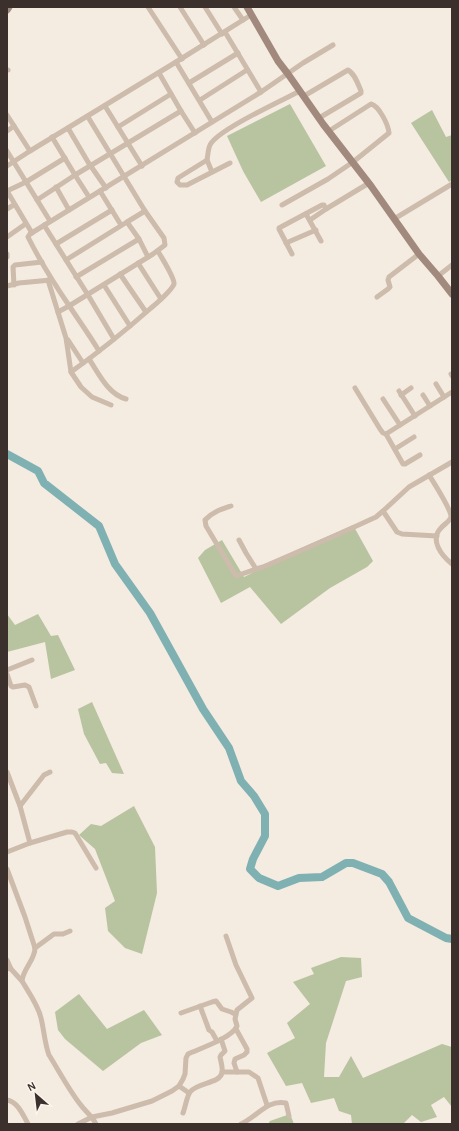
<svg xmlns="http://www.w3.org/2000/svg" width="459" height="1131" font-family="Karla,sans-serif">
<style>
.green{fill:#b8c4a0}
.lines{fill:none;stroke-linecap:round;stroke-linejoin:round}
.river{stroke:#7fb0b2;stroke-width:8}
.street{stroke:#cdbbac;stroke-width:5}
.secondary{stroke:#a18a7d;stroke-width:7}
</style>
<rect width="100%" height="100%" fill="#f4ebe1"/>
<g class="green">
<path d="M290,104L326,166L261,202L243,171L227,136Z"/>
<path d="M432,110L446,137L452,135V180L449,182L411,123Z"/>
<path d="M353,525L373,561L367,567L330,588L281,624L250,587L221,603L198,558L205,550L222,540L244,577L299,549Z"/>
<path d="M7,614L15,625L38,614L51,636L58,635L75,670L51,679L45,642L7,652Z"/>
<path d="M92,702L124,774L112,773L106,763L100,764L84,734L78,709Z"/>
<path d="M134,806L155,847L157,893L142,954L125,948L108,931L105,908L115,901L95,849L79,835L91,824L101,826Z"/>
<path d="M341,957L361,958L362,977L346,981L326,1043L324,1077H339L351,1056L363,1078L442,1044L452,1047V1107L444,1097L431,1105L437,1117L421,1122L412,1115L403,1124H352L351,1115L339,1111L334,1098L311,1103L302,1083L286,1086L267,1053L295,1038L287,1023L310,1004L293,982L314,974L311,968Z"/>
<path d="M79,994L107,1029L144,1010L162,1035L141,1043L103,1071L65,1039L58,1030L55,1012Z"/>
<path d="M290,1114L294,1124H268L270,1121Z"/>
</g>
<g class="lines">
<path class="river" d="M7,454L38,471L44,483L99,526L115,564L150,613L203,709L229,748L241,781L254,796L265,814V836L253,859L250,869L259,878L278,886L299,878L322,877L346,863H353L382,874L389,882L408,918L446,938L452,939"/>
<g class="street">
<path d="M148,7L182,59"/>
<path d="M180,7L204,45"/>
<path d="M205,7L222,34"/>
<path d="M234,7L243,20"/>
<path d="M225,32L261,92"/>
<path d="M176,62L212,122"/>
<path d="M7,70H8"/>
<path d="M159,73L181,111"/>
<path d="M189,83L238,53"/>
<path d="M304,96L348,70C355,74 358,84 361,91V93L319,118"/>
<path d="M200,100L247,70"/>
<path d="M105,106L142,166"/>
<path d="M7,115L30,151L7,166"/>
<path d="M118,127L171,94"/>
<path d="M68,128L88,162L106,188"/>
<path d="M7,131L14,126"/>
<path d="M52,137L75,175L181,111L195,133"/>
<path d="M7,151L50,221"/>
<path d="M30,151L176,62L251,15"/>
<path d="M207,160L212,172"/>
<path d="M230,163L187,185H180L177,182L178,178L207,160C208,155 208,149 210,145C217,130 283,100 300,91"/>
<path d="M56,187L69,210"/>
<path d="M7,191L26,182L65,158"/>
<path d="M7,191L32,233"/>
<path d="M100,191L121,225"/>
<path d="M37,200L75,175L89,197"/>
<path d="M282,205L328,179L353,162L389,133C388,124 379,106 371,104L329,131"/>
<path d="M7,209L12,206"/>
<path d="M145,211L127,222L139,239L148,257"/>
<path d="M306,214L321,241"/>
<path d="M394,219L452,184"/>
<path d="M310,220L326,209"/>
<path d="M44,225L88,295L114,339"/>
<path d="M7,237L24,225"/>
<path d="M286,243L316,230"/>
<path d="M56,244L112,210"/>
<path d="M7,254V257"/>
<path d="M292,254L279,229V228L322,205H324L326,209L369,183"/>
<path d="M66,260L127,222"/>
<path d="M138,263L161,299"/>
<path d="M120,274L146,312"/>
<path d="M438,276L452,265"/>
<path d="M76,277L139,239"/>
<path d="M48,280L66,338L71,372L81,387L92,397L111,405"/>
<path d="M14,285L13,267L15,265L42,262"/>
<path d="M104,285L130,326"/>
<path d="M7,286L19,283L51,280"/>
<path d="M377,297L388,289L390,287L388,280L389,277L419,254"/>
<path d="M58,312L69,306L153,254L165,245L164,238L145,211L88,117"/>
<path d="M68,340L83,363"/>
<path d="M99,351C90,336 80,322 70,307C55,285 40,261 28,237L30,234L261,92L303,63L333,45"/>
<path d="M89,359C99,374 108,394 126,399"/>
<path d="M71,372C99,352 125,331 151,308C156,304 172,290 174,284C175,278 161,257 158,251"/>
<path d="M451,374L452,376"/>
<path d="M436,384L444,397"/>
<path d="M355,388L380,429L383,433L386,434L452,392"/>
<path d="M399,391L415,416"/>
<path d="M401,395L411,388"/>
<path d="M423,395L430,406"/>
<path d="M383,399L400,425"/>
<path d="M386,434L403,464H405L420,455"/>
<path d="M395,449L414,437"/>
<path d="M429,475C434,483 450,508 451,516C451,521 444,524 441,528C429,540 442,556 452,564"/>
<path d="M231,506C222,509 212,512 205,520L206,526L236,576L256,569"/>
<path d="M383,511L397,532L402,534L437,536"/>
<path d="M239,540L246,553L256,569L263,567L339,534L376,517L383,511L409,487L452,462"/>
<path d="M7,670L32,660"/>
<path d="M7,674L11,686L13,687L25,685L29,687L36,706"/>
<path d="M7,772L20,806L30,843L7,852"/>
<path d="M20,806L44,775L50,772"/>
<path d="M30,843L67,832H72L75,833L96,868"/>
<path d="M7,869L25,917L35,948C35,960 23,969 22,981C29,993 38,1005 41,1018C44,1030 45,1045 49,1055C59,1071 69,1090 80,1104C85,1111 92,1116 96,1124"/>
<path d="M35,948L54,934H63L70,931"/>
<path d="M7,960L11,969"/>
<path d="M7,968L11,969L22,981"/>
<path d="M200,1006L209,1030L212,1032L217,1041"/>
<path d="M181,1013L212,1002L216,1001L222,1009L231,1012L235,1014"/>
<path d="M236,1029L247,1049V1052L244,1055L235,1059L234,1063L237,1072"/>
<path d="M222,1072H249L258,1078L267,1105"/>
<path d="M179,1086L189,1093"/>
<path d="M7,1100C18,1102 23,1115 28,1124"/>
<path d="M183,1113C185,1108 187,1096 190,1092C198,1082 219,1084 222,1073C223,1068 221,1062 220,1057L221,1055L225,1051L221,1039"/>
<path d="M78,1124L92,1117L112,1113L152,1101L172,1091L179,1086L183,1079L185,1074L186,1058L188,1054C201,1048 232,1038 237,1026L235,1019L237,1010L252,998L236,965L226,936"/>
<path d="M241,1124C257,1117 267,1099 286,1103L289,1116"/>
</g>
<g class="secondary">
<path d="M247,7L278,61L288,74L323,124L371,186L419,254L438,276L452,294"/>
<path d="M7,10L9,7"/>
</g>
</g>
<rect width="459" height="1131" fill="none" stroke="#3b302b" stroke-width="16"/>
<g transform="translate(36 1095) rotate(332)" stroke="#fbf5ee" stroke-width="3" paint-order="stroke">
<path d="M0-3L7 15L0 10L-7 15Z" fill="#3b302b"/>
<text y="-6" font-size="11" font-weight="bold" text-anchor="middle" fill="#3b302b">N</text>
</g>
</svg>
